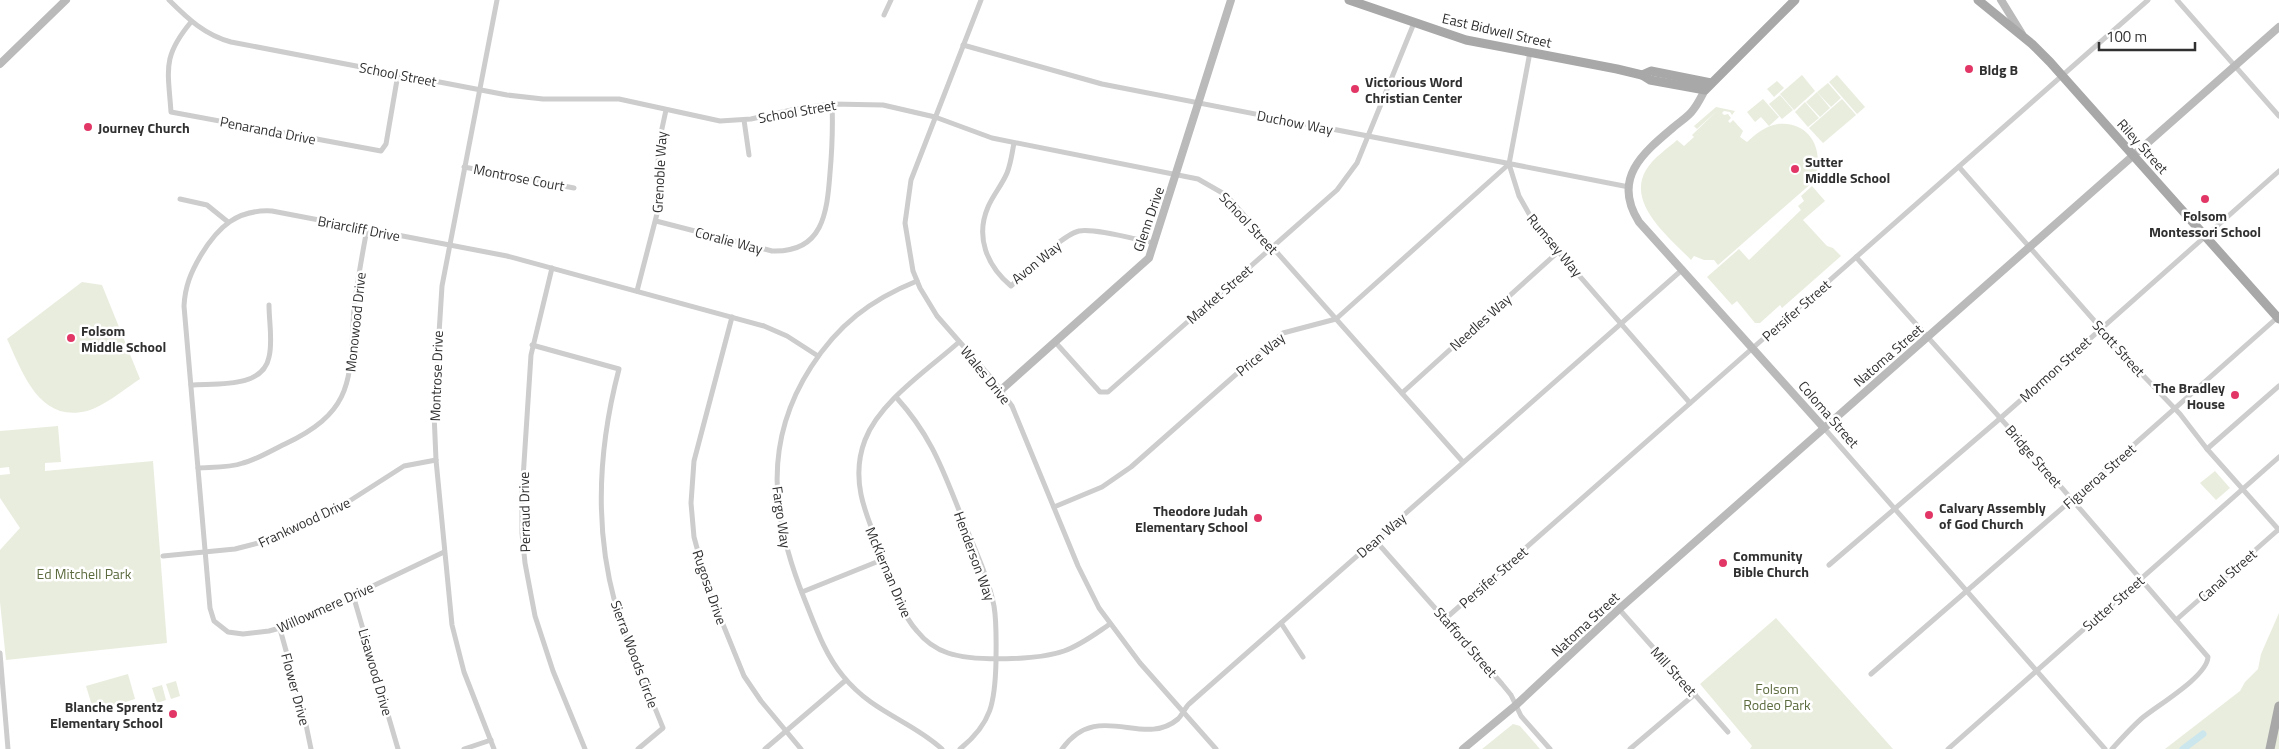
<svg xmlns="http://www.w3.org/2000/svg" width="2279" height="749" font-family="'Titillium Web',sans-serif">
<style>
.green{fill:#e9edde}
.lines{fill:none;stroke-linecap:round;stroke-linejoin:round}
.canal{stroke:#cbe6ec;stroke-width:7}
.street{stroke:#cdcdcd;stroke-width:5}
.secondary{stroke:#bababa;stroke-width:8}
.primary{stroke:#a8a8a8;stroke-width:9}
.poi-dot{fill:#e23766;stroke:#fff;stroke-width:2}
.labels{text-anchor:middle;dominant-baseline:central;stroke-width:5;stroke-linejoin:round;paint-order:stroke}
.street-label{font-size:14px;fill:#303030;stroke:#fff}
.poi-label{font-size:14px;font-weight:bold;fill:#303030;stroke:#fff;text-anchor:start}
.park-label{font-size:14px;fill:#5c6b3e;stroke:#fff}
</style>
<rect width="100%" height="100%" fill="#fff"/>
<g class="green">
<path d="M1802,75L1815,91L1794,110L1780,94Z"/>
<path d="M1837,75L1865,107L1857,114L1829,82Z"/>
<path d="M1777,81L1784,88L1774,97L1767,89Z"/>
<path d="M1828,83L1841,98L1831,107L1817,92Z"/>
<path d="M1817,92L1830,108L1820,117L1806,102Z"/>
<path d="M1780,95L1793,110L1782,119L1769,104Z"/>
<path d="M1763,99L1779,117L1769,126L1761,117L1755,122L1747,112Z"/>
<path d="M1842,99L1856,115L1823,143L1809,128Z"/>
<path d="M1805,102L1819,118L1808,127L1795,112Z"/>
<path d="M1716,107L1735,111L1732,115L1730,112L1724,111L1722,113L1724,115L1728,114L1731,118L1728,121L1730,123L1733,120L1743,131L1740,137L1747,142C1756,134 1765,126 1778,124C1806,121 1822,144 1817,170L1821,175L1718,265L1714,260H1704L1694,256L1691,260C1670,238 1626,204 1646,170C1653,158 1667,149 1677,140L1684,146L1694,137L1692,135L1718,110L1697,129L1694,126Z"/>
<path d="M1812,186L1825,201L1803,220L1827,246L1833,248L1841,256L1782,308L1780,305L1760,323H1755L1737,301L1732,305L1707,277L1739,249L1749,260L1801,210L1798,206L1804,201L1801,196Z"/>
<path d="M82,282L102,285L140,379C126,388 103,407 87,411C39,423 23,373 7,339Z"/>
<path d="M58,426L61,462L45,463V471L153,461L167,643L6,660L0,602V550L20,528L0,498V475L10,474L9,467L0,468V431Z"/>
<path d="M2215,471L2230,488L2216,500L2200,483Z"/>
<path d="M2279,613V749H2165L2240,691L2245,682L2258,669L2261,654Z"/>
<path d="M1776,618L1893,749H1750L1752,746L1700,684Z"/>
<path d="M128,674L135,699L94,712L86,686Z"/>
<path d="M176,681L180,696L171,699L166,684Z"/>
<path d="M162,685L166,700L157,703L152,688Z"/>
<path d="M1513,724L1520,726L1540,749H1482Z"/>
</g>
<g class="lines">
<path class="canal" d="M2183,749L2203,734"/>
<g class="street">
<path d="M169,0C188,19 205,35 231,42L507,95L543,99H619L720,121L751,119L796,109L832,104L883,105L935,117L992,138L1198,179L1226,195L1463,462"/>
<path d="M981,0L911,180L905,223L913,271L920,288L937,316L993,380L1012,406L1078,566L1099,608L1140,663L1216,749"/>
<path d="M2177,0L2279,116"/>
<path d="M884,15L891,0"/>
<path d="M191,22C162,57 168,69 171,112L381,151L386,144L398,74"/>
<path d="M963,45L1102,84L1629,187"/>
<path d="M1530,52L1509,164L1519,196L1536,226L1690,403"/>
<path d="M744,120L749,155"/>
<path d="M1014,143C1012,153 1011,163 1007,173C1002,185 993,195 988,207C975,237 987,266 1011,286C1026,273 1061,235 1079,231C1096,228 1137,240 1155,243"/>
<path d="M464,167L574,188"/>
<path d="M1959,167L2136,368L2180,414L2207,449L2279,530"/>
<path d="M180,199L207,205L228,222"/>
<path d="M656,221L772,251C823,253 827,213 830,173C832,150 833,127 832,104"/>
<path d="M1856,257L2036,458L2208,657C2207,677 2156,706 2141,719C2131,728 2121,739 2112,749"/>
<path d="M552,268L531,355L522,494V533L525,563L535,616L553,671L585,749"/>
<path d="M917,281C870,300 838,325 811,367C762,443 772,518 804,598C815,625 824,653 843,676C873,713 910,720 942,749"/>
<path d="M637,291L659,206L658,147L666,110"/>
<path d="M732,317L694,461L691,503L694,537L707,585L744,676L761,701L801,749"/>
<path d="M959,342C929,369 880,401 865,440C850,479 865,513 880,549C890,575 898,610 917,631C925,641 936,649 948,653C975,662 1038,660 1064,651C1081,645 1095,634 1110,624"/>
<path d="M1056,343L1100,392H1108L1337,190L1357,163L1414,23"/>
<path d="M532,345L619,369C599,445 594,526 615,603C627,646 647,687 663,728L638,749"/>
<path d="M191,385C215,383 263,389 269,357C273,341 269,322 269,305"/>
<path d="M1402,393L1558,252"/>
<path d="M896,397C933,438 943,471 963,520C974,548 988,576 994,606C997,624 996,644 996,662C995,702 992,723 960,749"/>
<path d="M1824,428L2105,749"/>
<path d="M2207,449L2279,386"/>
<path d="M198,468C213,467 229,468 243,463C258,459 272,450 285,444C357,410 349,377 354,309C357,282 362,256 367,229"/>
<path d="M1054,507L1102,487L1131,467L1283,333L1336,319L1509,164"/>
<path d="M1375,540L1502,684L1511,695L1521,716L1550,749"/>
<path d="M444,552L291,625L269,631L243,634L228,632L214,621L210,608L184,306C185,286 191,272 201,255C218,227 237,209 272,211L507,256L764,326L787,336L818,356"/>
<path d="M163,556L235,549L262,542L340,507L404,466L436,460"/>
<path d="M1829,565L1996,422L2279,171"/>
<path d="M802,592L884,559"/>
<path d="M353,595L398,749"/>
<path d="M1619,609L1728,732"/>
<path d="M1445,619L2148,0"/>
<path d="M2176,620L2279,529"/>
<path d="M1281,623L1303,657"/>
<path d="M280,629L304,715L311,749"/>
<path d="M0,653L8,749"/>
<path d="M1871,674L2067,504L2279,316"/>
<path d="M464,749L491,740"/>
<path d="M494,749L464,672L452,625L436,460L434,413L442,286L497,0"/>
<path d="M765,749L846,680"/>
<path d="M1062,749C1098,699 1143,749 1178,719C1182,715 1185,708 1189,704L1683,269"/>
<path d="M1630,749L1695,694"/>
<path d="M1948,749L2279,457"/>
</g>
<g class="secondary">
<path d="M2001,0L2022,34"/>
<path d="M0,64L66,0"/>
<path d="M1705,90C1701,97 1698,104 1693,110C1689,116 1681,121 1675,126C1644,152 1611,178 1639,222L1824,428"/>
<path d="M1001,390L1149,258L1231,0"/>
<path d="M1463,749L1516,705L1619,609L2279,27"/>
</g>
<g class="primary">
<path d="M1349,0L1466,40L1617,69L1642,75L1650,80L1705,90L1795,0"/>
<path d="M1978,0L2032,44L2050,62L2279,319"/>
<path d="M1642,75L1651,71L1711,83"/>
<path d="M2270,749L2279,706"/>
</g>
</g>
<g class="poi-dot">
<circle cx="1969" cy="69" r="5"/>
<circle cx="1355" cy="89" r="5"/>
<circle cx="88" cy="127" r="5"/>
<circle cx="1795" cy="169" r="5"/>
<circle cx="2205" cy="199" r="5"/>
<circle cx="71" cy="338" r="5"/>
<circle cx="2235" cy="395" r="5"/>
<circle cx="1929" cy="515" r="5"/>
<circle cx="1258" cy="518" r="5"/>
<circle cx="1723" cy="563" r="5"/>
<circle cx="173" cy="714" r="5"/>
</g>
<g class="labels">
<g class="street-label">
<text transform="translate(1497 30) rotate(13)">East Bidwell Street</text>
<text transform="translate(398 74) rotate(11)">School Street</text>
<text transform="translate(797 111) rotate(-10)">School Street</text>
<text transform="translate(1295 122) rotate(11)">Duchow Way</text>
<text transform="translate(268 130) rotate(11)">Penaranda Drive</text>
<text transform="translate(2143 146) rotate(48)">Riley Street</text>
<text transform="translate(659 172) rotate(-87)">Grenoble Way</text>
<text transform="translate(519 177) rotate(11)">Montrose Court</text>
<text transform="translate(1148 219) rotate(-71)">Glenn Drive</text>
<text transform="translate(1249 223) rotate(47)">School Street</text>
<text transform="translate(359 228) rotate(11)">Briarcliff Drive</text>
<text transform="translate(729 240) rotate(15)">Coralie Way</text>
<text transform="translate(1555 245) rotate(50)">Rumsey Way</text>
<text transform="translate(1036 262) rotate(-39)">Avon Way</text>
<text transform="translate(1219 294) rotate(-41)">Market Street</text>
<text transform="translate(1796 310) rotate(-41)">Persifer Street</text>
<text transform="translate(355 322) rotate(-84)">Monowood Drive</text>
<text transform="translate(1480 322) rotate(-42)">Needles Way</text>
<text transform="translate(2119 348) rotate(48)">Scott Street</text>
<text transform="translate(1260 354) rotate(-40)">Price Way</text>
<text transform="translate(1888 355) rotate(-41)">Natoma Street</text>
<text transform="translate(2055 369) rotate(-42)">Mormon Street</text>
<text transform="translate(986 375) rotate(51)">Wales Drive</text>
<text transform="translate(436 376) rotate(-88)">Montrose Drive</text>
<text transform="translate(1829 414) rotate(49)">Coloma Street</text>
<text transform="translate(2034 456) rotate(49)">Bridge Street</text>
<text transform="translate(2099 476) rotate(-41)">Figueroa Street</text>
<text transform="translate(524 512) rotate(-91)">Perraud Drive</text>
<text transform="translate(782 517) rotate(82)">Fargo Way</text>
<text transform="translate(304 522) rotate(-25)">Frankwood Drive</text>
<text transform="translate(1381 535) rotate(-41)">Dean Way</text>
<text transform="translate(975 556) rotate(70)">Henderson Way</text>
<text transform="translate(889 572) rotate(67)">McKiernan Drive</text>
<text transform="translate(2227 575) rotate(-41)">Canal Street</text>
<text transform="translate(1493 577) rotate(-41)">Persifer Street</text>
<text transform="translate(710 587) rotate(71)">Rugosa Drive</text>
<text transform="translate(2113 603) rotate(-41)">Sutter Street</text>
<text transform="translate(325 607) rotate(-24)">Willowmere Drive</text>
<text transform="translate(1585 624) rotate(-43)">Natoma Street</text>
<text transform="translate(1466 642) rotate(49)">Stafford Street</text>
<text transform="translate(635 654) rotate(70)">Sierra Woods Circle</text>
<text transform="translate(1674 671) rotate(48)">Mill Street</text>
<text transform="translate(376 672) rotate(74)">Lisawood Drive</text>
<text transform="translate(296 689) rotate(75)">Flower Drive</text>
</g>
<g class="poi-label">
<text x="1979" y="69">Bldg B</text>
<text x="1365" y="81">Victorious Word<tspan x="1365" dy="16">Christian Center</tspan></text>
<text x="98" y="127">Journey Church</text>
<text x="1805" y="161">Sutter<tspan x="1805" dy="16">Middle School</tspan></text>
<text x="2205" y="215" text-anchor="middle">Folsom<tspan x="2205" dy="16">Montessori School</tspan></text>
<text x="81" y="330">Folsom<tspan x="81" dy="16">Middle School</tspan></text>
<text x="2225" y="387" text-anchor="end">The Bradley<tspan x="2225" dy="16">House</tspan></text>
<text x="1939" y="507">Calvary Assembly<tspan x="1939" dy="16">of God Church</tspan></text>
<text x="1248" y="510" text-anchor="end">Theodore Judah<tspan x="1248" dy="16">Elementary School</tspan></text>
<text x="1733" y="555">Community<tspan x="1733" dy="16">Bible Church</tspan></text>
<text x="163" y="706" text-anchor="end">Blanche Sprentz<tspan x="163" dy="16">Elementary School</tspan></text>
</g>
<g class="park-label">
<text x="84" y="573">Ed Mitchell Park</text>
<text x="1777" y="688">Folsom<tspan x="1777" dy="16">Rodeo Park</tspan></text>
</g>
</g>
<path d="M2099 42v8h96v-8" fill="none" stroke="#303030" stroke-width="2.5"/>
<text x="2106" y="42" font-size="15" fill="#303030" stroke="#ffffff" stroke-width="4" paint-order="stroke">100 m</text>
</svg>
